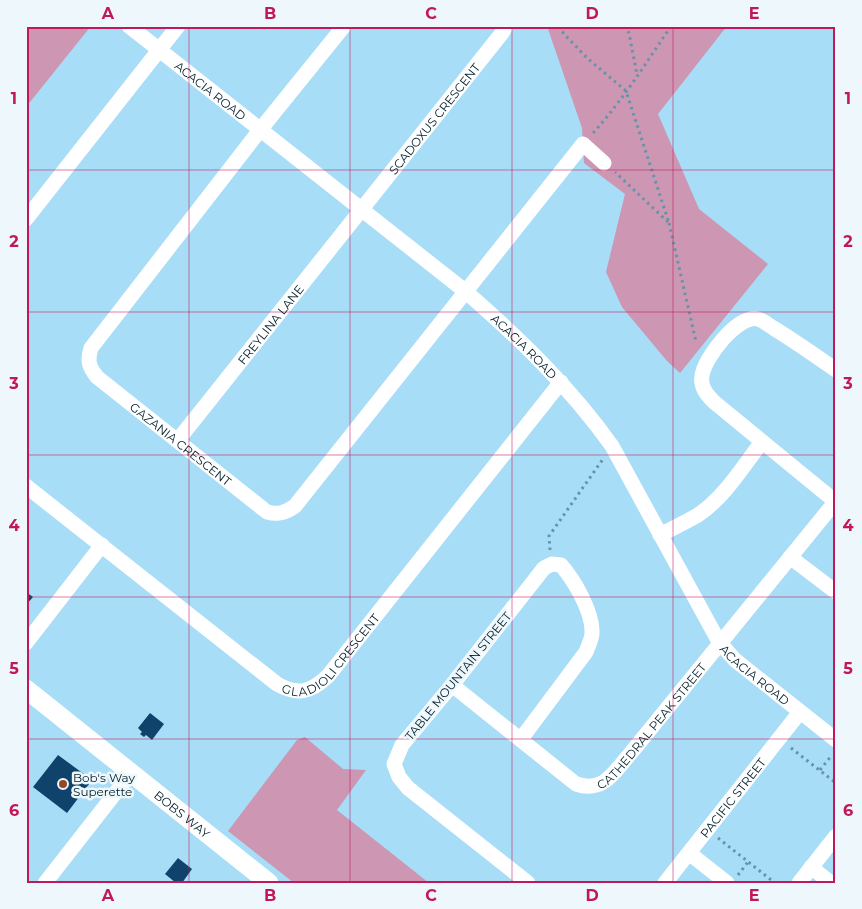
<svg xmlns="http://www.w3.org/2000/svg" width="862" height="909" font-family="Montserrat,sans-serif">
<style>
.green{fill:#cd96b2}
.building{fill:#10436b}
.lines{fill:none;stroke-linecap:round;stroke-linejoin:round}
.path{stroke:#6693a7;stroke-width:3;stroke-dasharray:2.5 4;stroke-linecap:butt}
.minor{stroke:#fff;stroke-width:15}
.tertiary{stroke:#fff;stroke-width:19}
.grid{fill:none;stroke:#c2185b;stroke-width:1;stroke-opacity:0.55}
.poi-dot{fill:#914b24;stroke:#eef7fb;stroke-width:2}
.labels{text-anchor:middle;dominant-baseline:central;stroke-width:5;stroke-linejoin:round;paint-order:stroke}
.street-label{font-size:12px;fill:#001f2b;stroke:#eef7fb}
.poi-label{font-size:12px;fill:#001f2b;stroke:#eef7fb;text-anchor:start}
.neatline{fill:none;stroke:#c2185b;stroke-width:2}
.grid-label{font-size:16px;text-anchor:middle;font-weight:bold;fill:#c2185b}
</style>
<rect width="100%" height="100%" fill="#a7ddf6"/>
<g class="green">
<path d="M26,26H91L26,107Z"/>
<path d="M547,26H727L658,114L699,209L768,264L680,373L667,361L622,307L606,272L625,194L584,163L582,128Z"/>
<path d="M305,737L343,769L366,770L337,810L429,883H294L228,831L297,740Z"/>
</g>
<g class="building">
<path d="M26,592L33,597L26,605Z"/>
<path d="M150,713L164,724L152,740L146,735L144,737L140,734L142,732L138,728Z"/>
<path d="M58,755L92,780L67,813L33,787Z"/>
<path d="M178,858L192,869L182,883H176L165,874Z"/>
</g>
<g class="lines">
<g class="path">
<path d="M559,26L564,34L587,58L626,91L669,223L615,172"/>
<path d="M624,26L629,33L637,75"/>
<path d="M593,133C623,100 646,63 671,26"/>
<path d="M669,223L696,342"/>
<path d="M550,550L549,536L603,459"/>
<path d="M791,748L836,783"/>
<path d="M820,770L832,755"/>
<path d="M718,838L775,883"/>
<path d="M738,875L748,862"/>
</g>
<g class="minor">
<path id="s1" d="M129,26L465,291C519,338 570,387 612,446L719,642L735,660L836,740"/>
<path id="s2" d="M344,26L260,130L91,348C87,361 89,367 97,377L267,512C278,515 285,513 295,506L583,144L604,163"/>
<path d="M26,219L178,26"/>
<path d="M836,370C816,356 796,342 775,329C770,326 764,321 758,319C738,314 704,358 702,376C700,387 707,395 714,402L836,502"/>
<path id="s3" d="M178,440L502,33L506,26"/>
<path id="s4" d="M26,486L277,684C298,696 311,692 328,676L561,382"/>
<path d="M660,535C673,528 686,522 698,515C725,497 743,466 762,442"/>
<path d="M790,557L836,592"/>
<path d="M26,643L102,545"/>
<path id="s5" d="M452,685L576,784C604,793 613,773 630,754L836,501"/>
<path d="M521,739L586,652C588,646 592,639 592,633C593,612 574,580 561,565L552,564L544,568L452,685L402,745L394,764L399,777L408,788L528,883"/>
<path d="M689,853L727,883"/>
<path d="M811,867L831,883"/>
<path d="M45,883L131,773"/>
<path id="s6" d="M665,883L800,712"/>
<path d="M799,883L836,836"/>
</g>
<path class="tertiary" id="s7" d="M26,689L269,883"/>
</g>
<path class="grid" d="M189,26V883M350,26V883M512,26V883M673,26V883M26,170H836M26,312H836M26,455H836M26,597H836M26,739H836"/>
<circle class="poi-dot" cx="63" cy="784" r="5"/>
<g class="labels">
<g class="street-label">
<text stroke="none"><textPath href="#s1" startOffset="104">ACACIA ROAD</textPath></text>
<text stroke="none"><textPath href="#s3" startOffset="411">SCADOXUS CRESCENT</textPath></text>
<text stroke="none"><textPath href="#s3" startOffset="148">FREYLINA LANE</textPath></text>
<text stroke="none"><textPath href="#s1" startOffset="509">ACACIA ROAD</textPath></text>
<text stroke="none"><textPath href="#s2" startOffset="548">GAZANIA CRESCENT</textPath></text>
<text stroke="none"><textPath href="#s4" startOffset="390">GLADIOLI CRESCENT</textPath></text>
<text stroke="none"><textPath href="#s1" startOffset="914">ACACIA ROAD</textPath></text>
<text transform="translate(458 676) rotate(-51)">TABLE MOUNTAIN STREET</text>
<text stroke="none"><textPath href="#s5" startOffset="261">CATHEDRAL PEAK STREET</textPath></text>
<text stroke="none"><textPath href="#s6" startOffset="109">PACIFIC STREET</textPath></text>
<text stroke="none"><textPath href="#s7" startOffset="200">BOBS WAY</textPath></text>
</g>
<g class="poi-label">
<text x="73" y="777">Bob's Way<tspan x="73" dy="14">Superette</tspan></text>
</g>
</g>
<rect width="862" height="909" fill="none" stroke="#eef7fb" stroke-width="55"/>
<rect x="28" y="28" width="806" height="854" class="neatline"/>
<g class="grid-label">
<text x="108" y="19">A</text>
<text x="270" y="19">B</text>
<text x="431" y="19">C</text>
<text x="592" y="19">D</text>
<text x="754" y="19">E</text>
<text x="14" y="104">1</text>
<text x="848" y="104">1</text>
<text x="14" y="247">2</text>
<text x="848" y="247">2</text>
<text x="14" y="389">3</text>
<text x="848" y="389">3</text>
<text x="14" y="531">4</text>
<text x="848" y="531">4</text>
<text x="14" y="674">5</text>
<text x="848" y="674">5</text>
<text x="14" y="816">6</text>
<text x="848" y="816">6</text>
<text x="108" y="901">A</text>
<text x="270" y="901">B</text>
<text x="431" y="901">C</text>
<text x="592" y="901">D</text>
<text x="754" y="901">E</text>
</g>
</svg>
